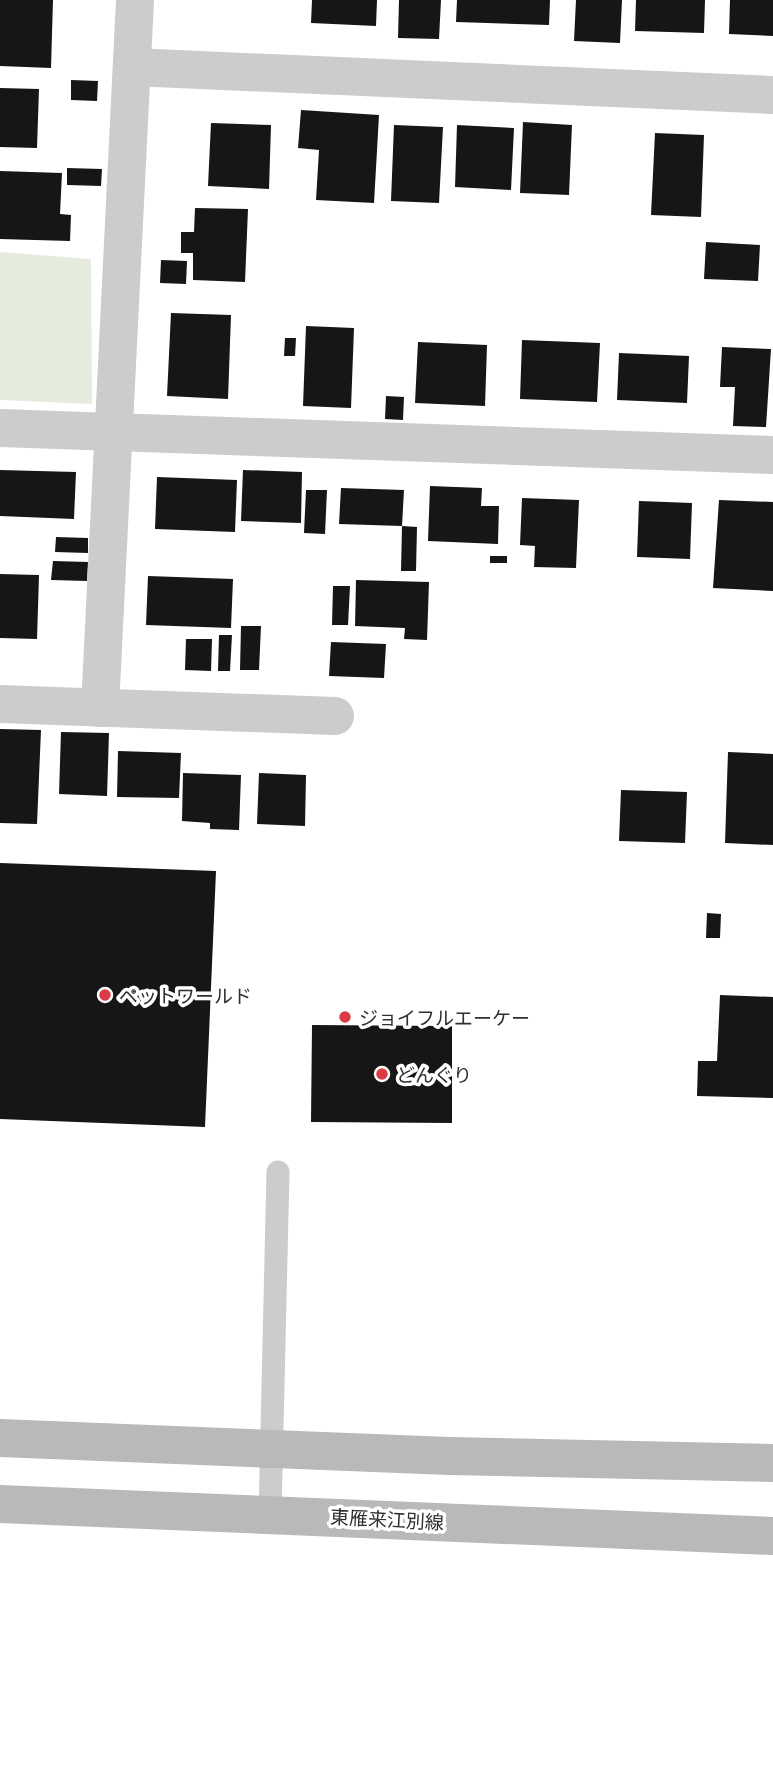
<svg xmlns="http://www.w3.org/2000/svg" width="773" height="1769" font-family="Lato,'Noto Sans JP',sans-serif">
<style>
.green{fill:#e5ebdd}
.building{fill:#161616}
.lines{fill:none;stroke-linecap:round;stroke-linejoin:round}
.lane{stroke:#ccc;stroke-width:23}
.street{stroke:#ccc;stroke-width:38}
.secondary{stroke:#b9b9b9;stroke-width:38}
.poi-dot{fill:#db3b45;stroke:#fff;stroke-width:2.5}
.labels{text-anchor:middle;dominant-baseline:central;stroke-width:7;stroke-linejoin:round;paint-order:stroke}
.poi-label{font-size:19px;fill:#2f2f2f;stroke:#fff;text-anchor:start}
.street-label{font-size:19px;fill:#2f2f2f;stroke:#fff}
</style>
<rect width="100%" height="100%" fill="#fff"/>
<path class="green" d="M0,252L91,259L92,404L0,400Z"/>
<g class="building">
<path d="M0,0H53L51,68L0,66Z"/>
<path d="M312,0H377L376,26L311,23Z"/>
<path d="M399,0H441L439,39L398,38Z"/>
<path d="M457,0H550L549,25L456,22Z"/>
<path d="M576,0H622L620,43L574,41Z"/>
<path d="M636,0H705L704,33L635,31Z"/>
<path d="M730,0H773V36L729,34Z"/>
<path d="M71,80L98,81L97,101L71,100Z"/>
<path d="M0,88L39,89L37,148L0,147Z"/>
<path d="M301,110L379,115L374,203L316,200L319,150L298,148Z"/>
<path d="M523,122L572,125L569,195L520,193Z"/>
<path d="M211,123L271,125L269,189L208,186Z"/>
<path d="M394,125L443,127L439,203L391,201Z"/>
<path d="M457,125L514,128L511,190L455,187Z"/>
<path d="M655,133L704,135L701,217L651,215Z"/>
<path d="M67,168L102,169L101,186L67,185Z"/>
<path d="M0,171L62,173L60,214L71,215L70,241L0,239Z"/>
<path d="M195,208L248,209L245,282L193,280V253H181V232H194Z"/>
<path d="M706,242L760,245L758,281L704,279Z"/>
<path d="M161,260L187,261L186,284L160,283Z"/>
<path d="M171,313L231,315L228,399L167,396Z"/>
<path d="M306,326L354,328L351,408L303,406Z"/>
<path d="M285,338H296L295,356H284Z"/>
<path d="M522,340L600,343L597,402L520,399Z"/>
<path d="M418,342L487,345L485,406L415,403Z"/>
<path d="M722,347L771,349L766,427L733,426L735,387H720Z"/>
<path d="M619,353L689,356L687,403L617,400Z"/>
<path d="M386,396L404,397L403,420L385,419Z"/>
<path d="M0,470L76,472L74,519L0,516Z"/>
<path d="M243,470L302,472L301,523L241,521Z"/>
<path d="M157,477L237,480L235,532L155,529Z"/>
<path d="M430,486L482,488L481,506H499L498,544L428,541Z"/>
<path d="M341,488L404,490L402,526L417,527L416,571H401L402,526L339,524Z"/>
<path d="M306,490H327L325,534L304,533Z"/>
<path d="M522,498L579,500L576,568L534,567L535,546L520,545Z"/>
<path d="M719,500L773,502V591L713,588Z"/>
<path d="M639,501L692,503L690,559L637,557Z"/>
<path d="M56,537L88,538V553L55,552Z"/>
<rect x="490" y="556" width="17" height="7"/>
<path d="M53,561L88,562L87,581L51,580Z"/>
<path d="M0,574L39,575L37,639L0,638Z"/>
<path d="M148,576L233,579L231,628L146,625Z"/>
<path d="M356,580L429,582L427,640L404,639L405,628L355,626Z"/>
<path d="M333,586H350L348,625H332Z"/>
<path d="M241,626H261L259,670H240Z"/>
<path d="M219,635H232L230,671H218Z"/>
<path d="M186,639H212L211,671L185,670Z"/>
<path d="M331,642L386,644L384,678L329,676Z"/>
<path d="M0,729L41,730L37,824L0,823Z"/>
<path d="M61,732L109,733L107,796L59,794Z"/>
<path d="M118,751L181,753L179,798L117,797Z"/>
<path d="M728,752L773,754V845L725,843Z"/>
<path d="M183,773L241,775L239,830L210,829V823L182,821Z"/>
<path d="M259,773L306,775L305,826L257,824Z"/>
<path d="M621,790L687,792L685,843L619,841Z"/>
<path d="M0,863L216,871L205,1127L0,1119Z"/>
<path d="M707,913L721,914L720,938H706Z"/>
<path d="M720,995L773,997V1098L697,1096L698,1061H717Z"/>
<path d="M312,1025L452,1026V1123L311,1122Z"/>
</g>
<g class="lines">
<path class="lane" d="M270,1514L278,1172"/>
<g class="street">
<path d="M132,67L773,95"/>
<path d="M0,428L773,455"/>
<path d="M0,704L335,716"/>
<path d="M100,708L135,0"/>
</g>
<g class="secondary">
<path d="M0,1438L449,1456L773,1463"/>
<path d="M0,1504L773,1536"/>
</g>
</g>
<g class="poi-dot">
<circle cx="105" cy="995" r="7"/>
<circle cx="345" cy="1017" r="7"/>
<circle cx="382" cy="1074" r="7"/>
</g>
<g class="labels">
<g class="poi-label">
<text x="119" y="995">ペットワールド</text>
<text x="359" y="1017">ジョイフルエーケー</text>
<text x="396" y="1074">どんぐり</text>
</g>
<g class="street-label">
<text transform="translate(387 1519) rotate(3)">東雁来江別線</text>
</g>
</g>
</svg>
